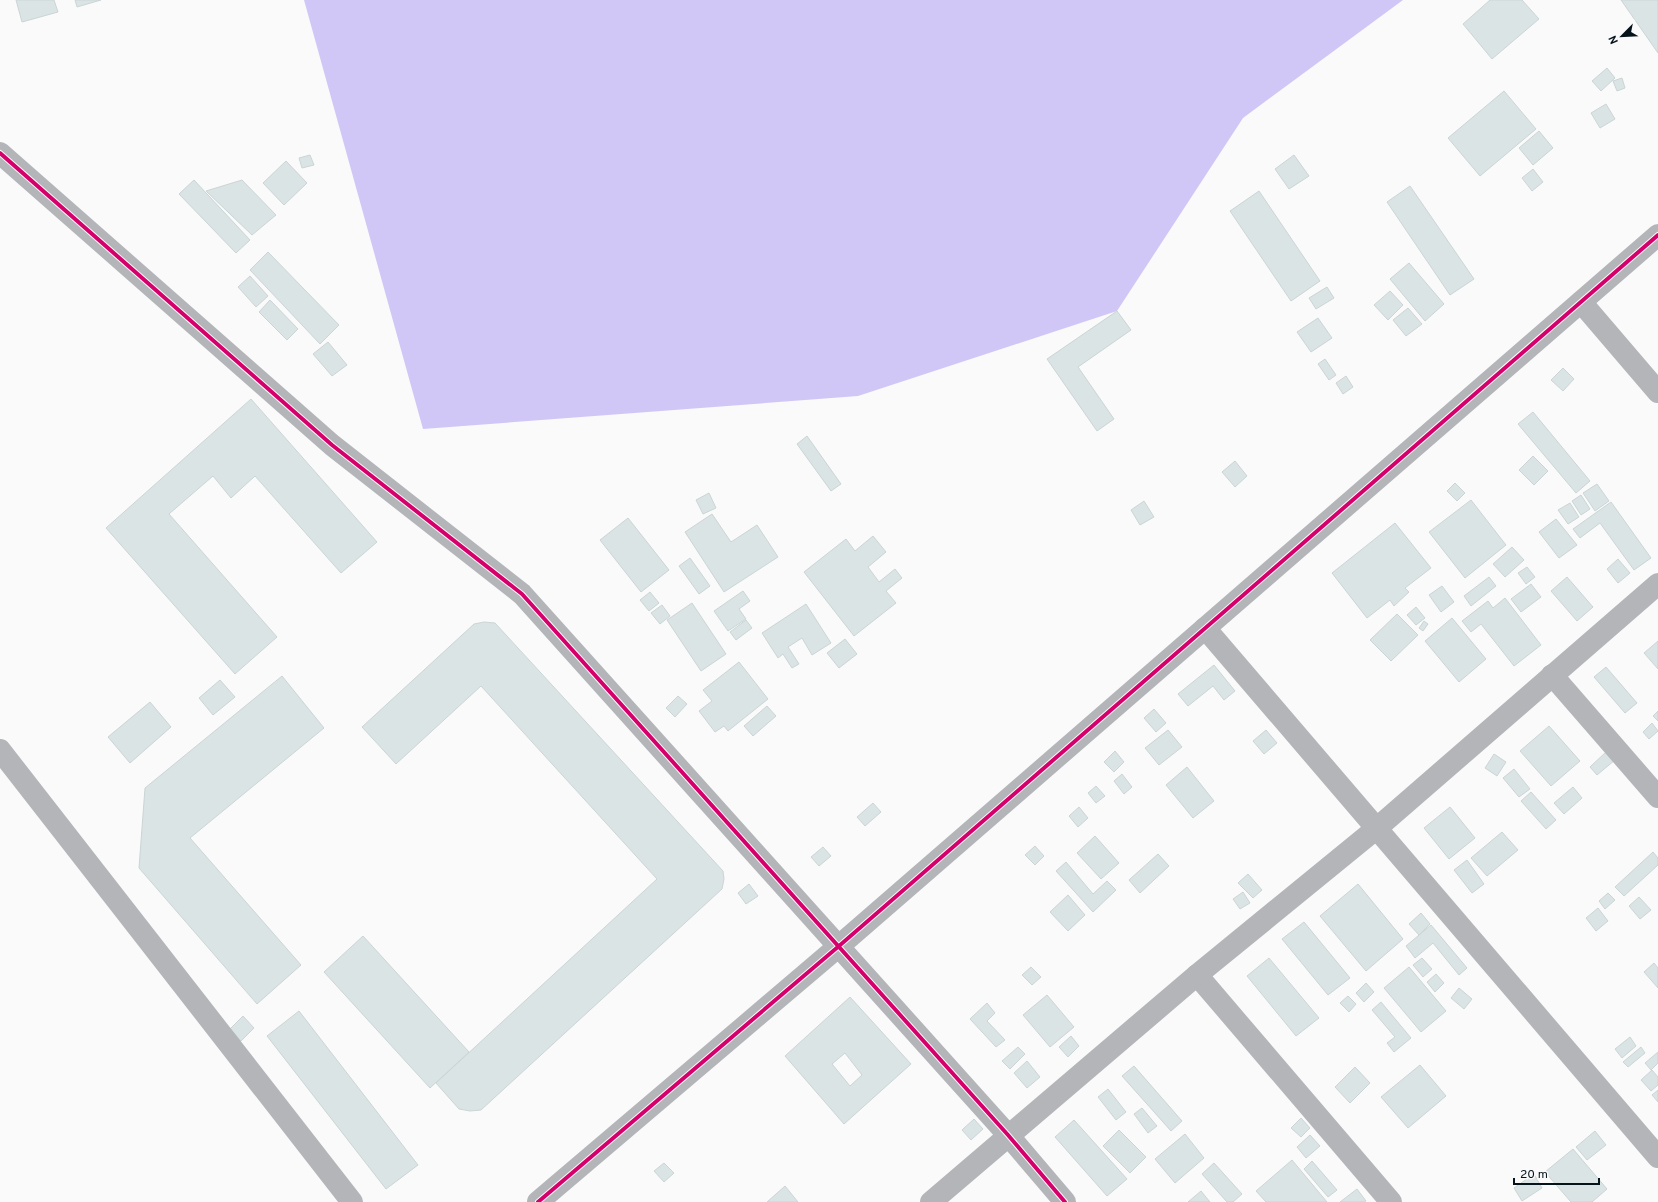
<svg xmlns="http://www.w3.org/2000/svg" width="1658" height="1202" font-family="Overpass,sans-serif">
<style>
.water{fill:#d1c7f6}
.building{fill:#dbe4e4;stroke:#cbd5d5;fill-rule:evenodd}
.lines{fill:none;stroke-linecap:round;stroke-linejoin:round}
.minor{stroke:#b3b5b9;stroke-width:22}
.cycleway-casing{stroke:#fafafa;stroke-width:6}
.cycleway{stroke:#d6006c;stroke-width:4}
</style>
<rect width="100%" height="100%" fill="#fafafa"/>
<path class="water" d="M304,0H1403L1243,118L1117,311L858,396L423,429Z"/>
<g class="building">
<path d="M16,0H54L58,12L22,22Z"/>
<path d="M75,0H101L77,7Z"/>
<path d="M1490,0H1522L1539,19L1492,59L1463,24Z"/>
<path d="M1621,0H1658V53Z"/>
<path d="M1607,68L1615,78L1601,91L1592,81Z"/>
<path d="M1622,78L1625,88L1617,91L1613,81Z"/>
<path d="M1504,91L1536,129L1480,176L1448,138Z"/>
<path d="M1606,104L1615,119L1600,128L1591,113Z"/>
<path d="M1539,131L1553,148L1533,165L1519,148Z"/>
<path d="M310,155L314,165L302,168L299,158Z"/>
<path d="M1294,155L1309,176L1289,189L1275,169Z"/>
<path d="M286,161L307,183L284,205L263,183Z"/>
<path d="M1533,169L1543,182L1532,191L1522,178Z"/>
<path d="M194,180L250,240L236,253L179,194Z"/>
<path d="M242,180L276,215L252,235L206,191Z"/>
<path d="M1410,186L1474,279L1450,295L1387,202Z"/>
<path d="M1259,191L1320,281L1291,301L1230,211Z"/>
<path d="M268,252L339,325L320,344L250,270Z"/>
<path d="M1409,263L1444,304L1425,321L1390,279Z"/>
<path d="M250,276L268,296L256,307L238,287Z"/>
<path d="M1327,287L1334,298L1316,309L1309,298Z"/>
<path d="M1390,291L1403,305L1388,320L1374,305Z"/>
<path d="M270,300L298,329L287,340L259,312Z"/>
<path d="M1408,308L1422,324L1406,336L1393,320Z"/>
<path d="M1117,311L1131,330L1078,367L1114,419L1097,431L1047,359Z"/>
<path d="M1318,318L1332,338L1311,352L1297,332Z"/>
<path d="M328,342L347,365L332,376L313,354Z"/>
<path d="M1325,359L1336,375L1329,380L1318,364Z"/>
<path d="M1563,368L1574,379L1563,391L1551,380Z"/>
<path d="M1346,376L1353,387L1343,394L1336,383Z"/>
<path d="M251,399L377,542L341,573L255,476L231,498L213,476L169,514L277,637L235,674L106,528Z"/>
<path d="M1533,412L1590,481L1576,493L1518,424Z"/>
<path d="M807,436L841,484L831,491L797,444Z"/>
<path d="M1533,456L1548,471L1534,485L1519,470Z"/>
<path d="M1235,461L1247,476L1235,487L1222,472Z"/>
<path d="M1455,483L1465,493L1457,501L1447,491Z"/>
<path d="M1597,484L1609,501L1595,511L1583,493Z"/>
<path d="M709,493L716,508L703,514L696,500Z"/>
<path d="M1581,495L1590,509L1581,515L1572,501Z"/>
<path d="M1471,500L1506,545L1465,578L1429,532Z"/>
<path d="M1144,501L1154,517L1140,525L1131,510Z"/>
<path d="M1611,502L1651,558L1634,570L1600,523L1580,538L1573,529Z"/>
<path d="M1570,503L1579,517L1568,524L1558,510Z"/>
<path d="M712,514L731,542L757,525L778,557L724,592L685,532Z"/>
<path d="M628,518L669,570L641,592L600,540Z"/>
<path d="M1556,519L1577,545L1559,558L1539,532Z"/>
<path d="M1395,523L1431,568L1405,588L1409,592L1394,606L1390,600L1367,618L1332,573Z"/>
<path d="M873,536L886,552L868,567L879,582L895,569L902,578L886,591L896,603L854,636L804,572L846,539L855,551Z"/>
<path d="M1512,547L1524,560L1505,577L1493,564Z"/>
<path d="M690,558L710,586L699,594L679,566Z"/>
<path d="M1618,559L1630,573L1618,583L1607,569Z"/>
<path d="M1527,567L1535,577L1526,584L1518,573Z"/>
<path d="M1489,577L1496,586L1471,606L1464,596Z"/>
<path d="M1567,577L1593,607L1577,621L1551,591Z"/>
<path d="M1531,584L1541,597L1521,612L1511,599Z"/>
<path d="M1442,586L1454,602L1441,612L1429,595Z"/>
<path d="M743,591L750,601L739,609L746,619L728,631L714,611Z"/>
<path d="M650,592L659,603L649,611L640,600Z"/>
<path d="M1505,598L1541,645L1514,666L1481,624L1471,632L1462,621L1488,601L1493,608Z"/>
<path d="M692,603L726,654L701,671L667,620Z"/>
<path d="M806,604L831,643L812,655L802,638L788,647L799,664L792,668L783,654L778,658L762,633Z"/>
<path d="M662,605L670,616L660,624L651,613Z"/>
<path d="M1416,607L1425,618L1416,625L1407,615Z"/>
<path d="M1397,614L1418,635L1391,661L1370,640Z"/>
<path d="M1452,618L1486,659L1459,682L1425,641Z"/>
<path d="M746,620L752,628L736,640L730,632Z"/>
<path d="M1424,621L1428,624L1423,631L1419,628Z"/>
<path d="M484,622L495,623L723,871L724,879L722,889L481,1110L470,1111L459,1109L436,1083L657,879L481,686L396,764L362,727L474,624Z"/>
<path d="M845,639L857,654L839,668L827,653Z"/>
<path d="M1658,641V669L1644,653Z"/>
<path d="M739,662L768,699L728,731L724,726L715,732L699,711L712,701L703,690Z"/>
<path d="M1214,665L1235,691L1224,700L1213,686L1188,706L1178,694Z"/>
<path d="M1606,667L1637,703L1625,713L1594,677Z"/>
<path d="M282,676L324,728L190,838L301,965L257,1004L139,868L145,788Z"/>
<path d="M220,680L235,697L213,715L199,698Z"/>
<path d="M678,696L687,704L675,717L666,708Z"/>
<path d="M150,702L171,727L130,763L108,737Z"/>
<path d="M767,706L776,716L753,736L744,726Z"/>
<path d="M1154,709L1166,723L1156,732L1144,718Z"/>
<path d="M1658,711V721L1653,716Z"/>
<path d="M1652,723L1658,731L1649,739L1643,732Z"/>
<path d="M1549,726L1580,761L1551,786L1520,751Z"/>
<path d="M1168,730L1182,747L1159,765L1145,748Z"/>
<path d="M1266,730L1277,743L1264,754L1253,741Z"/>
<path d="M1115,751L1124,762L1114,772L1104,762Z"/>
<path d="M1607,751L1615,760L1597,775L1590,767Z"/>
<path d="M1494,754L1506,762L1497,776L1485,768Z"/>
<path d="M1187,767L1214,801L1193,818L1166,785Z"/>
<path d="M1514,769L1530,789L1519,797L1503,778Z"/>
<path d="M1122,774L1132,787L1124,794L1114,781Z"/>
<path d="M1096,786L1105,796L1096,803L1088,793Z"/>
<path d="M1573,787L1582,798L1564,814L1554,803Z"/>
<path d="M1531,792L1556,820L1546,829L1521,801Z"/>
<path d="M873,803L881,812L865,826L857,817Z"/>
<path d="M1079,807L1088,818L1078,827L1069,816Z"/>
<path d="M1450,807L1475,838L1449,859L1424,828Z"/>
<path d="M1502,832L1518,850L1487,876L1471,858Z"/>
<path d="M1095,836L1119,863L1101,879L1077,853Z"/>
<path d="M1035,846L1044,856L1035,865L1025,855Z"/>
<path d="M823,847L831,856L819,866L811,857Z"/>
<path d="M1653,852L1658,858V865L1624,896L1615,887Z"/>
<path d="M1158,854L1169,866L1140,893L1129,880Z"/>
<path d="M1467,860L1484,884L1472,893L1454,870Z"/>
<path d="M1066,862L1093,894L1107,881L1116,890L1093,912L1056,871Z"/>
<path d="M1248,874L1262,890L1253,898L1238,883Z"/>
<path d="M749,884L758,896L746,904L738,893Z"/>
<path d="M1358,884L1403,939L1366,971L1320,916Z"/>
<path d="M1243,892L1250,903L1240,909L1233,899Z"/>
<path d="M1608,893L1615,900L1605,909L1599,901Z"/>
<path d="M1068,895L1085,915L1068,931L1050,912Z"/>
<path d="M1639,897L1651,910L1640,919L1629,906Z"/>
<path d="M1598,908L1608,921L1596,931L1586,918Z"/>
<path d="M1421,913L1430,924L1419,935L1409,924Z"/>
<path d="M1304,922L1350,978L1328,995L1282,939Z"/>
<path d="M1431,925L1467,968L1459,975L1433,943L1415,958L1406,946Z"/>
<path d="M363,936L469,1052L430,1088L324,972Z"/>
<path d="M1269,958L1319,1018L1296,1036L1247,976Z"/>
<path d="M1422,958L1432,969L1423,977L1413,965Z"/>
<path d="M1654,963L1658,968V988L1644,972Z"/>
<path d="M1031,967L1041,977L1032,985L1022,975Z"/>
<path d="M1409,967L1446,1011L1421,1032L1384,988Z"/>
<path d="M1436,974L1444,983L1435,992L1427,982Z"/>
<path d="M1366,983L1374,992L1364,1002L1356,993Z"/>
<path d="M1459,988L1472,999L1464,1009L1451,998Z"/>
<path d="M1047,995L1074,1027L1050,1047L1023,1015Z"/>
<path d="M1348,996L1356,1004L1349,1012L1340,1003Z"/>
<path d="M850,997L911,1064L844,1124L785,1056ZM845,1053L862,1075L850,1086L832,1064Z"/>
<path d="M1381,1002L1411,1038L1394,1052L1387,1043L1395,1037L1372,1010Z"/>
<path d="M987,1003L995,1013L987,1021L1005,1040L996,1047L970,1019Z"/>
<path d="M299,1011L418,1165L386,1189L267,1036Z"/>
<path d="M243,1016L254,1028L241,1041L230,1029Z"/>
<path d="M1071,1036L1079,1046L1068,1057L1059,1047Z"/>
<path d="M1630,1037L1636,1046L1622,1058L1615,1049Z"/>
<path d="M1018,1047L1025,1054L1010,1069L1002,1061Z"/>
<path d="M1641,1047L1645,1053L1628,1067L1623,1062Z"/>
<path d="M1658,1052V1063L1651,1070L1645,1063Z"/>
<path d="M1027,1061L1040,1077L1027,1088L1014,1073Z"/>
<path d="M1420,1065L1446,1096L1408,1128L1381,1097Z"/>
<path d="M1134,1066L1182,1121L1171,1131L1122,1076Z"/>
<path d="M1355,1067L1370,1083L1350,1103L1335,1087Z"/>
<path d="M1652,1070L1658,1077V1085L1651,1091L1641,1080Z"/>
<path d="M1108,1089L1126,1112L1116,1120L1098,1097Z"/>
<path d="M1658,1090V1102L1652,1095Z"/>
<path d="M1142,1108L1157,1126L1148,1133L1134,1114Z"/>
<path d="M1301,1118L1310,1128L1301,1137L1291,1128Z"/>
<path d="M974,1119L983,1129L971,1140L962,1130Z"/>
<path d="M1074,1120L1127,1179L1107,1196L1055,1137Z"/>
<path d="M1119,1130L1146,1157L1130,1173L1103,1146Z"/>
<path d="M1595,1131L1606,1145L1587,1160L1576,1147Z"/>
<path d="M1185,1134L1204,1158L1175,1183L1155,1159Z"/>
<path d="M1310,1135L1320,1146L1306,1158L1297,1147Z"/>
<path d="M1573,1149L1607,1189L1592,1202H1571L1545,1172Z"/>
<path d="M1292,1160L1327,1202H1266L1256,1191Z"/>
<path d="M1312,1161L1337,1190L1328,1197L1304,1169Z"/>
<path d="M664,1163L674,1173L664,1182L654,1171Z"/>
<path d="M1214,1163L1242,1194L1233,1202H1227L1202,1174Z"/>
<path d="M1534,1174L1542,1188L1522,1201L1514,1188Z"/>
<path d="M785,1186L798,1202H767Z"/>
<path d="M1357,1189L1366,1201L1364,1202H1340Z"/>
<path d="M1201,1191L1210,1202H1188Z"/>
</g>
<g class="lines">
<g class="minor">
<path d="M0,153L332,445L522,594L1008,1135L1065,1202"/>
<path d="M1581,302L1658,392"/>
<path d="M1205,628L1658,1157"/>
<path d="M1552,675L1658,797"/>
<path d="M0,750L352,1202"/>
<path d="M1197,975L1391,1202"/>
<path d="M538,1202L839,946L1658,235"/>
<path d="M931,1202L1197,975L1377,828L1658,584"/>
</g>
<g class="cycleway-casing">
<g id="cycleway">
<path d="M0,153L332,445L522,594L1008,1135L1065,1202"/>
<path d="M538,1202L839,946L1658,235"/>
</g>
</g>
<use href="#cycleway" class="cycleway"/>
</g>
<g transform="translate(1622 36) rotate(246)" stroke="#fafafa" stroke-width="3" paint-order="stroke">
<path d="M0-3L7 15L0 10L-7 15Z" fill="#05131a"/>
<text y="-6" font-size="11" font-weight="bold" text-anchor="middle" fill="#05131a">N</text>
</g>
<path d="M1514 1178v6h85v-6" fill="none" stroke="#05131a" stroke-width="2"/>
<text x="1520" y="1178" font-size="12" fill="#05131a" stroke="#fafafa" stroke-width="3" paint-order="stroke">20 m</text>
</svg>
